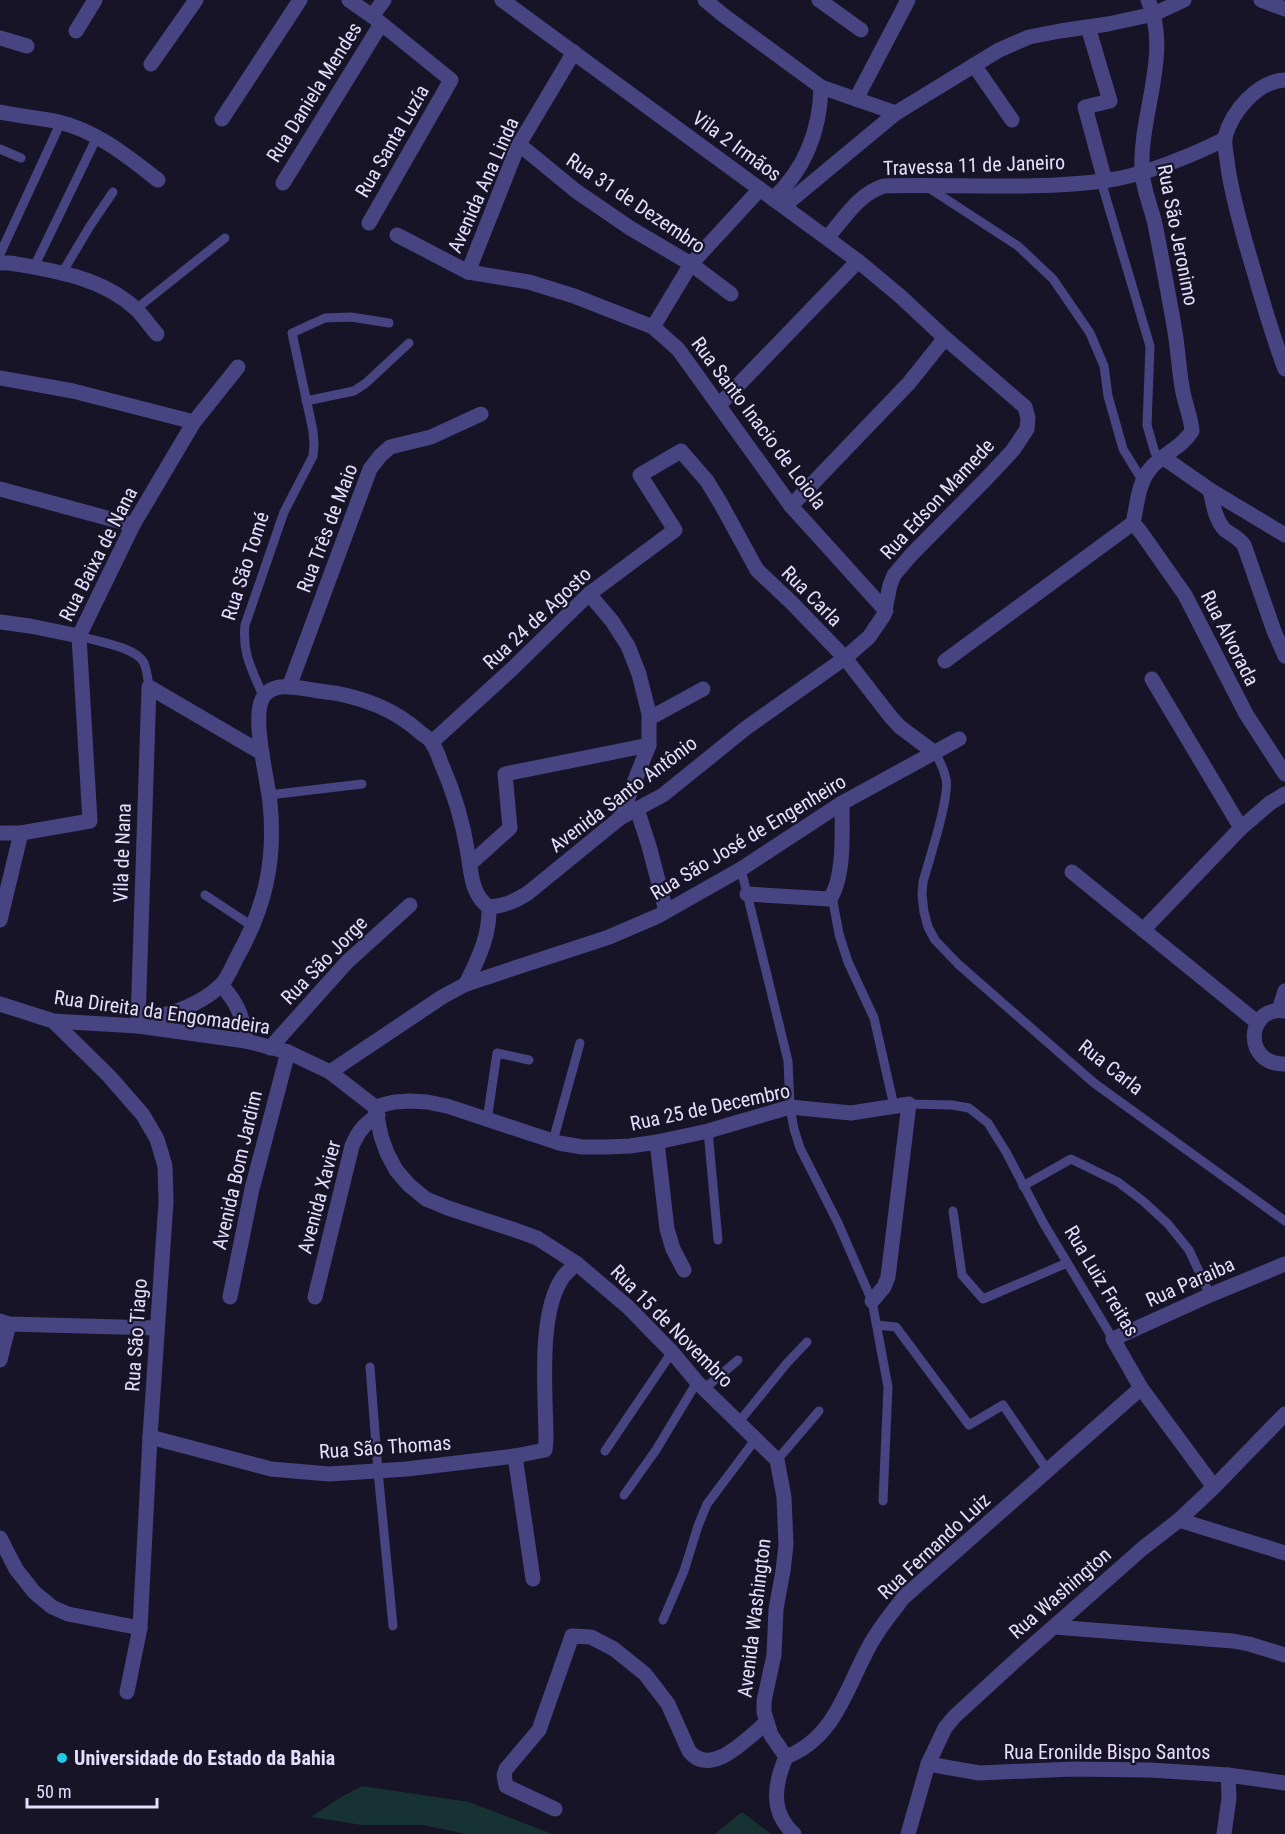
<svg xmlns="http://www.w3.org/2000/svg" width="1285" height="1834" font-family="'Roboto Condensed',sans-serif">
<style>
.green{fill:#173232}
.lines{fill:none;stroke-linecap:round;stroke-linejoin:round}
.service{stroke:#484482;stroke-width:9}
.minor{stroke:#484482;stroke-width:15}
.tertiary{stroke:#484482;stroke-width:15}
.poi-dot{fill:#1fcbe6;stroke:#181428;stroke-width:2}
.labels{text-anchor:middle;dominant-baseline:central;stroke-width:4.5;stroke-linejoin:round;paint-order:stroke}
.street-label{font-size:20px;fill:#e3defb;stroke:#181428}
.poi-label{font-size:20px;font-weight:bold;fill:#e3defb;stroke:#181428;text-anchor:start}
</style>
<rect width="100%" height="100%" fill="#181428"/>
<g class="green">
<path d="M362,1786L469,1802L552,1834H466L424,1825H362L311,1817L338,1799Z"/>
<path d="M742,1812L771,1834H715Z"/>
</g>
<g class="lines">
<g class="service">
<path d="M0,149L21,158"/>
<path d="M1101,181L1150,346L1147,425L1155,453"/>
<path d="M929,188L1018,246L1053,279L1090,333L1104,366L1108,396L1123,449L1142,480"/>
<path d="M0,254L61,122"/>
<path d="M34,267L97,137"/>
<path d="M62,273L90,226L113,192"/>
<path d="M136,309L225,238"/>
<path d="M306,401L354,391L366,383L409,343"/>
<path d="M79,636C96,641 136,647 144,663C147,670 148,679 149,687"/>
<path d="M263,696C252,669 242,654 245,625L284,512L313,456L314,445L313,431L292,333L325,318L351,317L389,323"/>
<path d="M935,753C940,761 944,770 946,779C950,797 929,860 923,882L922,894L924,912L928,927L935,940L958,964L1094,1083L1285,1221"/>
<path d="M269,795L362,784"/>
<path d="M741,869L788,1061L790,1107L794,1129L800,1148L838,1223L872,1301L888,1387L883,1501"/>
<path d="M205,895L252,926"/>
<path d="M832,896L839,934L848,962L874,1018L894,1106"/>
<path d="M909,1104L952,1105L969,1108L988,1123L1006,1152L1044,1224L1113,1339"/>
<path d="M487,1120L497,1053L529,1060"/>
<path d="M708,1131L718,1240"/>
<path d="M553,1141L580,1043"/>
<path d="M1023,1186L1071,1159L1118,1182L1143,1201L1168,1224L1189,1250L1210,1295"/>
<path d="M953,1211L962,1275L983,1299L1067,1263"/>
<path d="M877,1325L896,1327L969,1425L1003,1405L1048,1471"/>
<path d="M370,1367L378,1471L393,1626"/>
<path d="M704,1389L738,1360"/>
<path d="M738,1423L787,1363L807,1342"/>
<path d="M605,1451L672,1352"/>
<path d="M777,1460L819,1411"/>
<path d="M624,1495L656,1450L697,1382"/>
<path d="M663,1620L684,1571L698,1526L707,1504L755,1440"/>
</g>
<g class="minor">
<path d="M349,0L372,16L451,80L369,223"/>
<path d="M502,0L858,261L900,296L945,338L909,383L791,506"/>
<path d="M705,0L723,15L821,87L896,113"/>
<path d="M819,0L861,30"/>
<path d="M1261,0L1285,9"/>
<path d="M372,16L384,0"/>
<path d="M1088,27L1110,101L1085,107L1105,181"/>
<path d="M76,31L95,0"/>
<path d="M0,38L27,46"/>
<path d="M151,64L196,0"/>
<path d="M974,65L1012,120"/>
<path d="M1285,80C1258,81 1232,111 1225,137C1224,144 1226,153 1227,160C1230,188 1238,214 1245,241C1258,284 1269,327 1285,369"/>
<path d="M856,99L908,0"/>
<path d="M0,112C20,116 40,118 59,122C97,131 128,157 158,180"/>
<path d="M222,119L300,0"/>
<path d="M518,146L526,150L576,191L630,228L691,264L731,294"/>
<path d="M283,183L381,24"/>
<path d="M773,199C805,169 820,130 821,87"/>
<path d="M784,206L896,113L999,50L1029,37L1060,31L1108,24L1154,14L1184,0"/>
<path d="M397,235L468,272L529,282L574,296L653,327L678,349L791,506L886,611"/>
<path d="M827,238C843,220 859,193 884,186C957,184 1031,190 1104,181C1142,176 1191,156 1225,139"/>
<path d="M0,263H10C55,271 101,277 136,309C144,317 150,326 157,334"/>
<path d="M468,272L518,146L574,52"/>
<path d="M653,327L691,264L760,189"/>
<path d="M0,378L73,391L194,422"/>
<path d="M719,405L858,261"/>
<path d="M1164,458L1210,490L1285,535"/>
<path d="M0,489L133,525"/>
<path d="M1210,490C1213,503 1215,520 1225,530C1232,535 1239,538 1244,545L1274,631L1285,656"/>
<path d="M1133,523L1140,531L1185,595L1246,714L1285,774"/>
<path d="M589,594L612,621L628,646L639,674L649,714V745L620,818"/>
<path d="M0,622L30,626L79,636"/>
<path d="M945,661L1133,523C1137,506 1138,483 1150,469C1162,454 1182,448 1192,431C1191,416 1184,402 1182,387C1179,369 1178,350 1175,332C1169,296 1162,260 1155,224C1151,207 1143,189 1142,171C1139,115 1172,53 1148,0"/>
<path d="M1152,679L1241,828"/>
<path d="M289,687L370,469L380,456L390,447L431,437L481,414"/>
<path d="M650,718L703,689"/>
<path d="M432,742L512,669L589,594L675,530L640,475L681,451L707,481L721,504L757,570L792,603L845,658L890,716L900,727L935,753"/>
<path d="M637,809L649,846L666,911"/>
<path d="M0,833H21L90,821L79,636L133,525L194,422L238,367"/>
<path d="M470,864L510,828L505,774L649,745"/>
<path d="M1072,872L1258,1023"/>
<path d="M747,894L830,899C845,876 842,830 842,803"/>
<path d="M489,907C505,906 515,901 528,893L620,818L663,795L746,728L845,658L869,637L884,615L890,585L894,575L911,555L986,479L1013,450L1027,429L1028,418L1025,407L945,338"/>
<path d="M0,920L21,833"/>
<path d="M1143,930L1241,828L1270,803L1285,794"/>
<path d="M466,984C478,959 490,936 489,907"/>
<path d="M221,985C238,1003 243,1017 246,1041"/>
<path d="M0,1004L53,1021L138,1026L246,1041L288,1052L330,1072L375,1107"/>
<path d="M1279,1010L1285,991"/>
<path d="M1285,1011C1246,1005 1242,1065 1285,1064"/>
<path d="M53,1021L109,1076L143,1115L157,1139L165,1166L166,1202L150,1437L140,1628L127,1692"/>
<path d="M138,1021L149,687L262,753"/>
<path d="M138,1026V1021C166,1016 199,1006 220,986C227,980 232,967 236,959C265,908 276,861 270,803C268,780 250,714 264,696C275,680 303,689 319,691C357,695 394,708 422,734C425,736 430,739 432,743C436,749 439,757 441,763C454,792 463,823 468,854C471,873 472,896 489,907"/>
<path d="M270,1048L347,962L410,905"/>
<path d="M330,1072L442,997L466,984L609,937L658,916L741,869L842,803L959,739"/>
<path d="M375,1107L381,1136L387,1153L396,1170L409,1185L426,1199L448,1208L515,1230L537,1238L576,1263L628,1307L672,1352L697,1382L777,1460L784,1497L786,1545L783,1571L776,1609L774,1655L764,1701V1712L771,1735L786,1757C774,1785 770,1812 794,1834"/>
<path d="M375,1107L394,1102L410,1101L427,1102L447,1106L559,1143L582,1147H606L630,1146L657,1142L708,1131L790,1107L851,1113L909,1104L888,1277L884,1287L872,1301"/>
<path d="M657,1142L667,1229L673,1249L684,1270"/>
<path d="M230,1297L252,1189L288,1052"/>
<path d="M315,1297L352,1146C358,1132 364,1124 378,1115"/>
<path d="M0,1321L9,1324L157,1328"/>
<path d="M0,1360L9,1324"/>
<path d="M150,1437L271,1469L329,1474L407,1469L515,1456L545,1450L546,1441C546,1396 537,1314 563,1277C567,1272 572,1268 576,1263"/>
<path d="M515,1456L533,1579"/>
<path d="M1179,1520L1285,1553"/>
<path d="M0,1538L16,1569L34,1592L52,1607L68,1614L140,1628"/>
<path d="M1054,1627L1233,1641L1249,1644L1285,1655"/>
<path d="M786,1757C839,1736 847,1682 874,1638C883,1623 894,1610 904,1597L1141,1388"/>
<path d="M928,1764L979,1773L1073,1769L1150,1770L1228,1775L1285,1783"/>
<path d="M555,1809L506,1786L504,1775L506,1769L539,1730L572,1636L591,1637L614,1649L645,1674L668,1704L689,1751C711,1779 748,1737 766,1723"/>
<path d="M908,1834L928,1764L945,1728L954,1717L1015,1661L1143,1548L1179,1520L1214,1487"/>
<path d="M1224,1834L1229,1798L1228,1775"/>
</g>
<path class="tertiary" d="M1285,1264L1210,1295L1113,1339L1141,1388L1214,1487L1285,1414"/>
</g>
<circle class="poi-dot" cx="62" cy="1758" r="6"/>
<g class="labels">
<g class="street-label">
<text transform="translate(314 92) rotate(-58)">Rua Daniela Mendes</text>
<text transform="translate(392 141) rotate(-60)">Rua Santa Luzía</text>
<text transform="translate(737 146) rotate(36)">Vila 2 Irmãos</text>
<text transform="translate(974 165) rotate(-2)">Travessa 11 de Janeiro</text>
<text transform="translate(483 185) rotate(-66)">Avenida Ana Linda</text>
<text transform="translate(636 203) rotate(34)">Rua 31 de Dezembro</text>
<text transform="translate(1178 235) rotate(79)">Rua São Jeronimo</text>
<text transform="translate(759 423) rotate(53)">Rua Santo Inacio de Loiola</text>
<text transform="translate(937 499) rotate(-47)">Rua Edson Mamede</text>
<text transform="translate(327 528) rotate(-69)">Rua Três de Maio</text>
<text transform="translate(98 554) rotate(-63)">Rua Baixa de Nana</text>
<text transform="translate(245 566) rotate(-72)">Rua São Tomé</text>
<text transform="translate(812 596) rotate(45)">Rua Carla</text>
<text transform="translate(537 618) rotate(-43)">Rua 24 de Agosto</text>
<text transform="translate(1230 638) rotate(63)">Rua Alvorada</text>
<text transform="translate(623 794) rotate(-37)">Avenida Santo Antônio</text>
<text transform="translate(748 837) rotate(-31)">Rua São José de Engenheiro</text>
<text transform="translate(122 853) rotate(-88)">Vila de Nana</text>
<text transform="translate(324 960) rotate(-46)">Rua São Jorge</text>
<text transform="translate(162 1012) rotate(8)">Rua Direita da Engomadeira</text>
<text transform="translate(1111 1067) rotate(38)">Rua Carla</text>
<text transform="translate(710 1107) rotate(-12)">Rua 25 de Decembro</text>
<text transform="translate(237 1170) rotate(-77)">Avenida Bom Jardim</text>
<text transform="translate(319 1197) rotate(-75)">Avenida Xavier</text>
<text transform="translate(1102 1281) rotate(59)">Rua Luiz Freitas</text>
<text transform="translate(1190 1282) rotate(-24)">Rua Paraiba</text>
<text transform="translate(672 1326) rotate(45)">Rua 15 de Novembro</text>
<text transform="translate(136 1335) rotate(-86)">Rua São Tiago</text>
<text transform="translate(385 1447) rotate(-4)">Rua São Thomas</text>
<text transform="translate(934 1546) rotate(-43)">Rua Fernando Luiz</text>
<text transform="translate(1060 1593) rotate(-41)">Rua Washington</text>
<text transform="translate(754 1618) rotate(-83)">Avenida Washington</text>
<text x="1107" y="1752">Rua Eronilde Bispo Santos</text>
</g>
<g class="poi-label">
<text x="74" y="1758">Universidade do Estado da Bahia</text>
</g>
</g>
<path d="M27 1798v9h130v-9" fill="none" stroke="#e3defb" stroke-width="3"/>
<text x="36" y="1798" font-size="18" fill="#e3defb" stroke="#181428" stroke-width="4.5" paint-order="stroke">50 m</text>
</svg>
